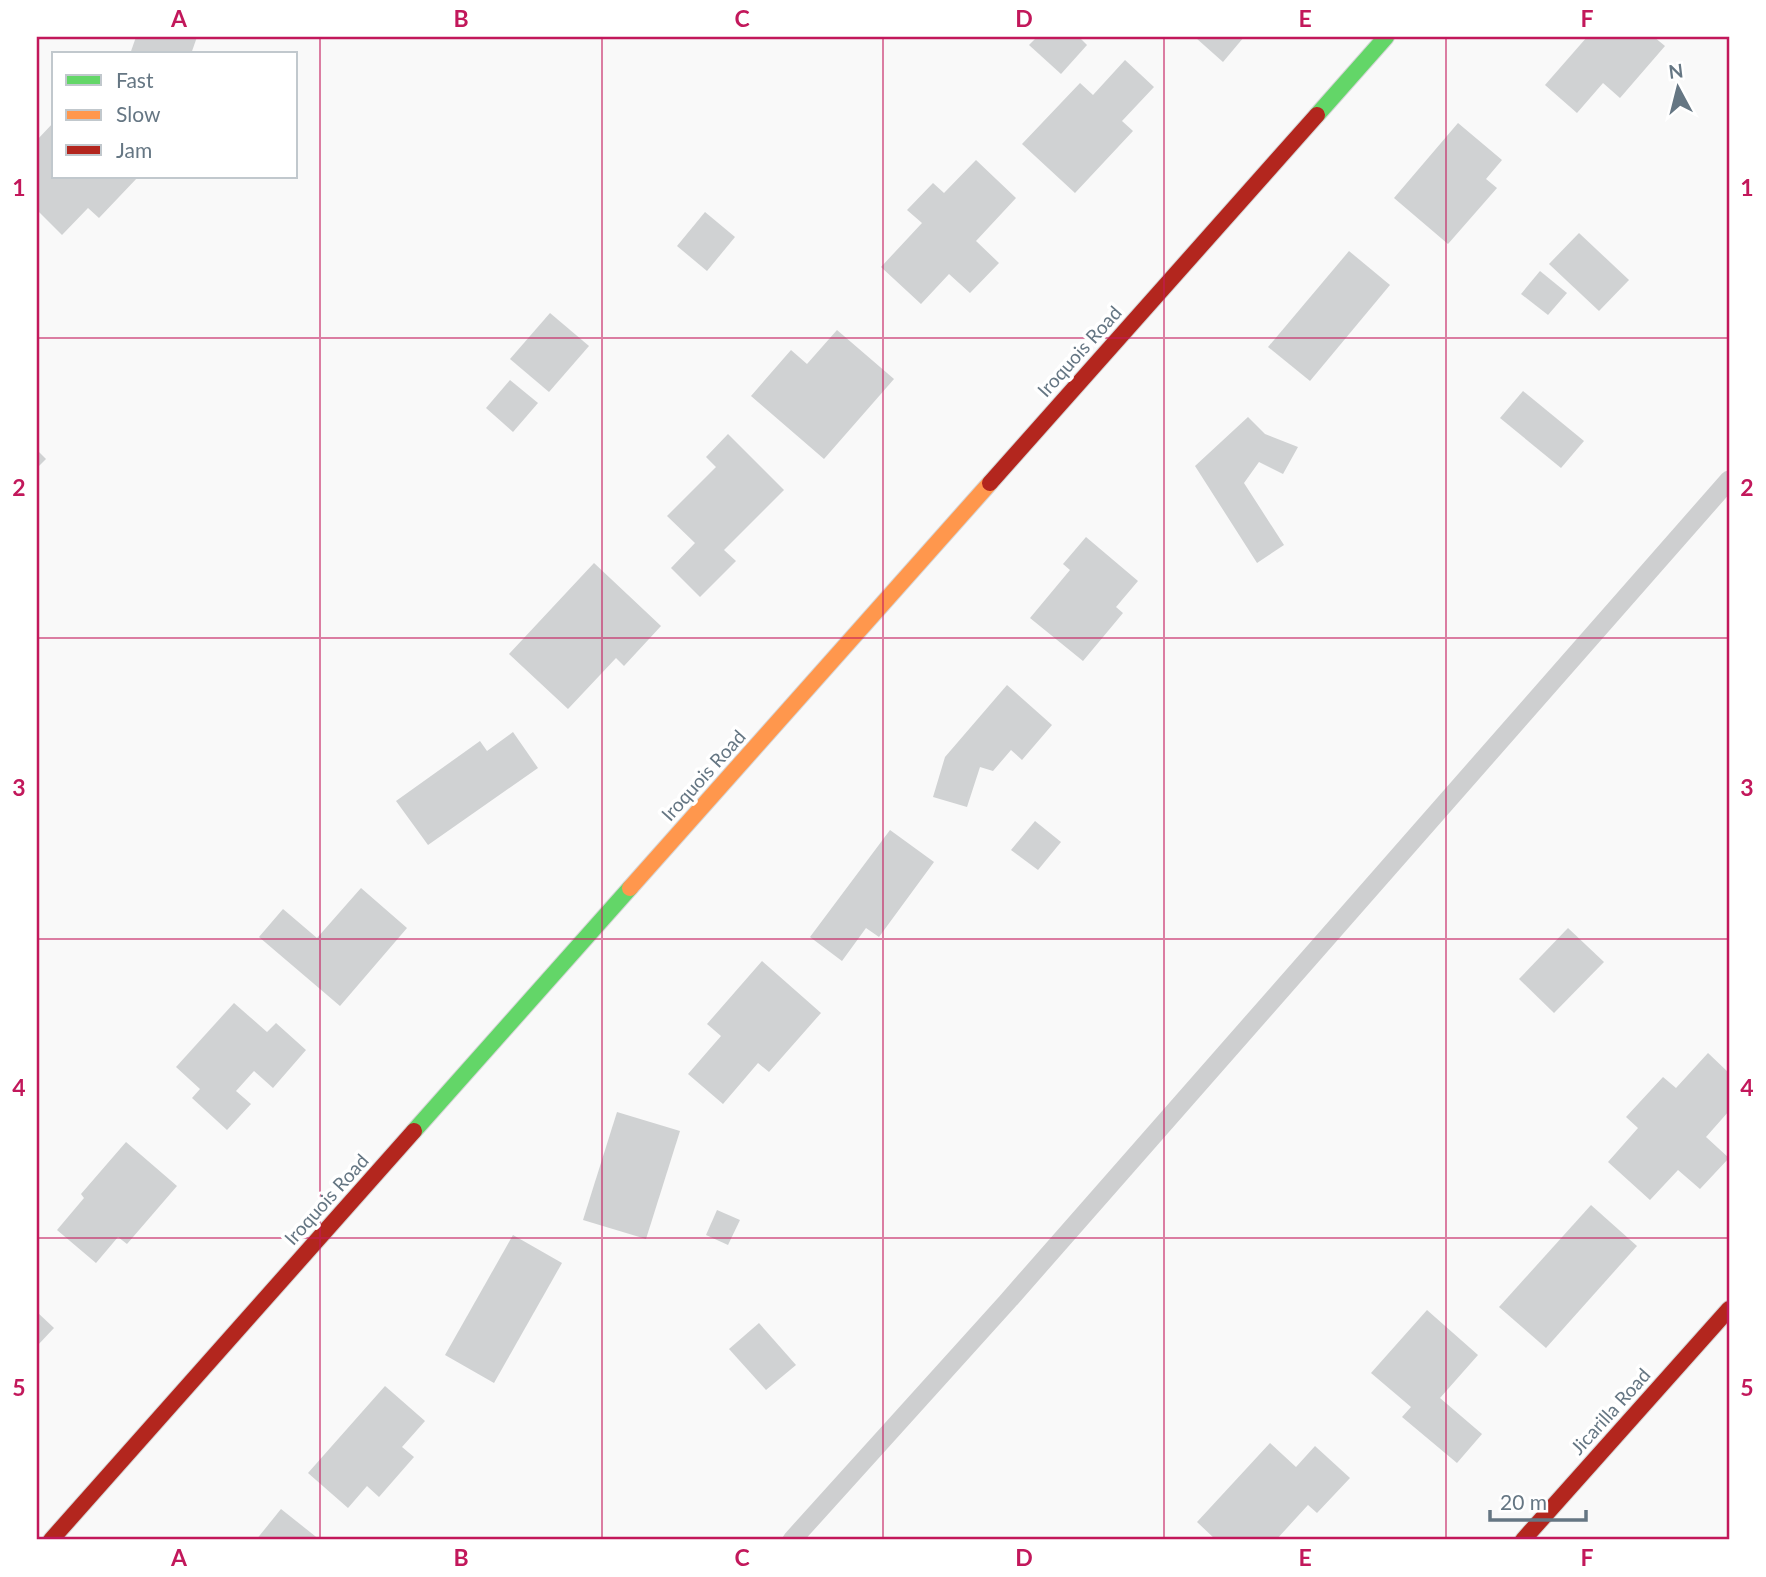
<svg xmlns="http://www.w3.org/2000/svg" width="1766" height="1577" font-family="Lato,sans-serif">
<style>
.building{fill:#d0d2d3}
.lines{fill:none;stroke-linecap:round;stroke-linejoin:round}
.fast-casing{stroke:#d5d6d7;stroke-width:18}
.slow-casing{stroke:#d5d6d7;stroke-width:18}
.jam-casing{stroke:#d5d6d7;stroke-width:18}
.lane{stroke:#cecfd0;stroke-width:19}
.fast{stroke:#63d668;stroke-width:16}
.slow{stroke:#ff974d;stroke-width:16}
.jam{stroke:#b3261e;stroke-width:16}
.grid{fill:none;stroke:#c2185b;stroke-width:2;stroke-opacity:0.55}
.labels{text-anchor:middle;dominant-baseline:central;stroke-width:7;stroke-linejoin:round;paint-order:stroke}
.street-label{font-size:19px;fill:#657683;stroke:#fff}
.neatline{fill:none;stroke:#c2185b;stroke-width:2.5}
.grid-label{font-size:23px;text-anchor:middle;font-weight:bold;fill:#c2185b}
</style>
<rect width="100%" height="100%" fill="#f9f9f9"/>
<g class="building">
<path d="M136,37H197L191,54H130Z"/>
<path d="M1037,37H1079L1087,45L1061,74L1029,45Z"/>
<path d="M1197,37H1244L1223,62L1196,38Z"/>
<path d="M1587,37H1654L1665,46L1620,98L1603,83L1577,113L1545,85Z"/>
<path d="M1125,60L1154,87L1122,121L1133,131L1075,193L1022,144L1080,83L1093,95Z"/>
<path d="M54,122V177H138L99,218L88,208L62,235L37,210V140Z"/>
<path d="M1458,123L1502,160L1486,179L1497,188L1448,244L1394,198Z"/>
<path d="M976,160L1016,198L976,241L999,263L970,293L949,274L921,304L881,267L922,223L907,210L933,183L944,193Z"/>
<path d="M705,212L735,237L707,271L677,246Z"/>
<path d="M1579,233L1629,280L1599,311L1549,264Z"/>
<path d="M1349,251L1390,285L1310,381L1268,347Z"/>
<path d="M1540,271L1567,293L1548,315L1521,294Z"/>
<path d="M550,313L589,346L549,392L510,359Z"/>
<path d="M837,330L894,379L824,459L751,396L791,350L807,364Z"/>
<path d="M510,380L538,403L513,432L486,408Z"/>
<path d="M1523,391L1584,441L1561,468L1500,418Z"/>
<path d="M1248,417L1265,434L1298,447L1283,474L1259,462L1244,483L1284,545L1257,563L1195,466Z"/>
<path d="M728,434L784,490L724,550L736,561L700,597L671,568L695,543L667,516L716,467L706,457Z"/>
<path d="M37,450L46,459L37,468Z"/>
<path d="M1086,537L1138,581L1116,607L1123,613L1083,661L1030,618L1070,570L1063,564Z"/>
<path d="M594,563L661,626L624,666L616,658L568,709L509,654Z"/>
<path d="M1007,685L1052,725L1022,760L1011,750L993,771L980,767L967,807L933,797L945,757Z"/>
<path d="M513,732L538,768L428,845L396,801L480,741L487,751Z"/>
<path d="M1035,821L1061,842L1038,870L1011,850Z"/>
<path d="M890,830L934,862L879,937L866,928L842,961L810,937Z"/>
<path d="M361,888L407,928L340,1006L259,937L283,909L317,938Z"/>
<path d="M1568,928L1604,962L1554,1013L1519,979Z"/>
<path d="M762,961L821,1013L769,1072L758,1063L723,1104L688,1074L721,1036L707,1024Z"/>
<path d="M234,1003L267,1032L276,1023L306,1050L273,1088L254,1071L236,1091L251,1104L227,1130L192,1098L200,1089L176,1067Z"/>
<path d="M1708,1053L1729,1073V1111L1706,1137L1729,1158L1700,1189L1678,1170L1650,1200L1608,1162L1638,1128L1626,1117L1663,1077L1676,1088Z"/>
<path d="M617,1112L680,1131L646,1239L583,1220Z"/>
<path d="M126,1142L177,1186L127,1244L118,1237L96,1263L57,1230L84,1198L81,1194Z"/>
<path d="M1591,1205L1637,1246L1546,1348L1499,1307Z"/>
<path d="M717,1210L740,1220L728,1245L706,1235Z"/>
<path d="M513,1235L562,1263L494,1383L445,1355Z"/>
<path d="M1427,1310L1478,1355L1440,1398L1482,1434L1457,1463L1402,1417L1411,1407L1371,1373Z"/>
<path d="M37,1312L54,1328L37,1346Z"/>
<path d="M759,1323L796,1365L766,1390L729,1349Z"/>
<path d="M385,1386L425,1421L402,1447L414,1457L379,1497L367,1486L348,1508L308,1473Z"/>
<path d="M1270,1443L1296,1467L1315,1446L1350,1478L1317,1513L1308,1505L1276,1540H1216L1197,1522Z"/>
<path d="M281,1509L320,1540H256Z"/>
</g>
<g class="lines">
<g class="fast-casing">
<g id="fast">
<path d="M1317,115L1386,37"/>
<path d="M414,1131L630,888"/>
</g>
</g>
<g class="slow-casing">
<path id="slow" d="M630,888L990,483"/>
</g>
<g class="jam-casing">
<g id="jam">
<path d="M990,483L1317,115"/>
<path d="M51,1540L414,1131"/>
<path d="M1523,1540L1729,1309"/>
</g>
</g>
<path class="lane" d="M792,1540L1007,1302L1729,480"/>
<use href="#fast" class="fast"/>
<use href="#slow" class="slow"/>
<use href="#jam" class="jam"/>
</g>
<path class="grid" d="M320,37V1540M602,37V1540M883,37V1540M1164,37V1540M1446,37V1540M37,338H1729M37,638H1729M37,939H1729M37,1238H1729"/>
<g class="labels">
<g class="street-label">
<text transform="translate(1079 351) rotate(-48)">Iroquois Road</text>
<text transform="translate(703 775) rotate(-48)">Iroquois Road</text>
<text transform="translate(326 1199) rotate(-48)">Iroquois Road</text>
<text transform="translate(1610 1411) rotate(-48)">Jicarilla Road</text>
</g>
</g>
<rect width="1766" height="1577" fill="none" stroke="#ffffff" stroke-width="77"/>
<rect x="52" y="52" width="245" height="126" fill="#ffffff" stroke="#c1c8cd" stroke-width="2"/>
<rect x="66" y="75" width="35" height="10" fill="#63d668" stroke="#c1c8cd" stroke-width="2"/>
<text x="116" y="88" font-size="21" fill="#657683">Fast</text>
<rect x="66" y="110" width="35" height="10" fill="#ff974d" stroke="#c1c8cd" stroke-width="2"/>
<text x="116" y="122" font-size="21" fill="#657683">Slow</text>
<rect x="66" y="145" width="35" height="10" fill="#b3261e" stroke="#c1c8cd" stroke-width="2"/>
<text x="116" y="158" font-size="21" fill="#657683">Jam</text>
<g transform="translate(1678 88) rotate(353)" stroke="#ffffff" stroke-width="5" paint-order="stroke">
<path d="M0-5L12 26L0 18L-12 26Z" fill="#657683"/>
<text y="-10" font-size="19" font-weight="bold" text-anchor="middle" fill="#657683">N</text>
</g>
<path d="M1490 1510v10h96v-10" fill="none" stroke="#657683" stroke-width="3.5"/>
<text x="1500" y="1510" font-size="21" fill="#657683" stroke="#ffffff" stroke-width="5" paint-order="stroke">20 m</text>
<rect x="38" y="38" width="1690" height="1500" class="neatline"/>
<g class="grid-label">
<text x="179" y="27">A</text>
<text x="461" y="27">B</text>
<text x="742" y="27">C</text>
<text x="1024" y="27">D</text>
<text x="1305" y="27">E</text>
<text x="1587" y="27">F</text>
<text x="19" y="196">1</text>
<text x="1747" y="196">1</text>
<text x="19" y="496">2</text>
<text x="1747" y="496">2</text>
<text x="19" y="796">3</text>
<text x="1747" y="796">3</text>
<text x="19" y="1096">4</text>
<text x="1747" y="1096">4</text>
<text x="19" y="1396">5</text>
<text x="1747" y="1396">5</text>
<text x="179" y="1566">A</text>
<text x="461" y="1566">B</text>
<text x="742" y="1566">C</text>
<text x="1024" y="1566">D</text>
<text x="1305" y="1566">E</text>
<text x="1587" y="1566">F</text>
</g>
</svg>
